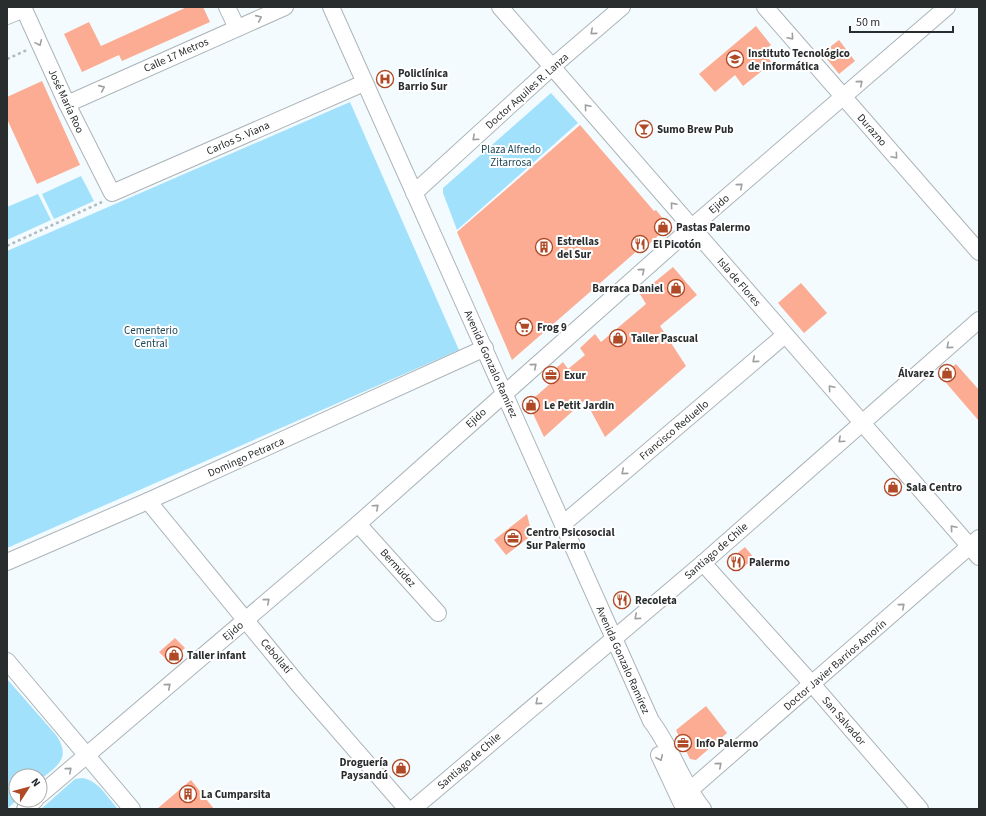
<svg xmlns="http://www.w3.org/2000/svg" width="986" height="816" font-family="'Source Sans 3',sans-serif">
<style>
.green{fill:#a2e1fc}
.building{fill:#fbac92}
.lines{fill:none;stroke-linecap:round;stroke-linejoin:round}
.minor-casing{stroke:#acb4b8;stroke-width:18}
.path{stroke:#b3babd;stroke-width:2.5;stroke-dasharray:3 3;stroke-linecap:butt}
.minor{stroke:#fff;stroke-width:16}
.oneway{stroke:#9fa0a1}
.labels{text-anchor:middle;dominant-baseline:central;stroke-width:4;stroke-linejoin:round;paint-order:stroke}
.poi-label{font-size:11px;font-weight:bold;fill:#2a2d2e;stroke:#fff;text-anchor:start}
.street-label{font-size:11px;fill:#2a2d2e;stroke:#fff}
.park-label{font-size:11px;fill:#204858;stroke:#fff}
</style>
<rect width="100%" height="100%" fill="#f3fbff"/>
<g class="green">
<path d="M551,93L578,123L457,230L443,193V188Z"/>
<path d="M350,102L459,350L7,548V251Z"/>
<path d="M81,176L94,201L54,219L42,194Z"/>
<path d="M38,194L51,220L7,240V207Z"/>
<path d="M7,679L56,735C72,758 57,766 40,780V776H16L17,800L7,809Z"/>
<path d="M82,778C98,780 107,797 118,809H41L75,779Z"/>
</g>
<g class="building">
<path d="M187,7H203L210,22L122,61L119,55L82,72L64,34L89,22L101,46Z"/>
<path d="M756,26L771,45L763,51L772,63L743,86L735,75L715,92L699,74Z"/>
<path d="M839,40L855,61L839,74L822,53Z"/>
<path d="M42,81L80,165L37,184L7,119V97Z"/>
<path d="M580,125L654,211L656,210L669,226L648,245L646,243L512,360L457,232Z"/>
<path d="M673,267L697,295L660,326L686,366L605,437L585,400L544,437L528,403L551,383L547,376L563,362L568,369L585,355L580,348L595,334L601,342L646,304L640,294Z"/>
<path d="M801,283L827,313L804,333L778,303Z"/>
<path d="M956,364L979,390V421L941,377Z"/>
<path d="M527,514L532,535L506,555L494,540Z"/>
<path d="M745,547L754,558L739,571L729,560Z"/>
<path d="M175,638L185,648L169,662L159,652Z"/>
<path d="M706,706L727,733L696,760L690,759L676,730Z"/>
<path d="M191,780L214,809H157Z"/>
</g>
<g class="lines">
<g class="minor-casing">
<g id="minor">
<path d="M23,7L67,104L112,193L364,83"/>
<path d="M227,7L237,28"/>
<path d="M331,7L651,721C672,748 681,782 703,809"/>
<path d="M500,7L979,557"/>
<path d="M765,7L979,252"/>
<path d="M7,16L24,9"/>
<path d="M67,104L285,7"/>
<path d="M414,193L552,67L622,7"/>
<path d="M148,501L298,684L407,809"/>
<path d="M358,524L438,613"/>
<path d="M563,524L785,335"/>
<path d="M7,562L148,501L485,348"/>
<path d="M703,563L813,685L920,809"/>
<path d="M7,661L132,809"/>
<path d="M659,755L681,802L686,809"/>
<path d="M690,790L979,538"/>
<path d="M40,795L358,524L692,227L947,7"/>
<path d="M25,809L35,800"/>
<path d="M413,809L703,563L979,320"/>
</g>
</g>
<g class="path">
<path d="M7,59L27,50"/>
<path d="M7,246L102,202"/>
</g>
<use href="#minor" class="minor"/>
</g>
<defs><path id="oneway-chevron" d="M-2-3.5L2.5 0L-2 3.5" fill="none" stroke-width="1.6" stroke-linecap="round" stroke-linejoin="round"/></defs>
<g class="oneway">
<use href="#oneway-chevron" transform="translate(259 18) rotate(-24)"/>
<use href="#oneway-chevron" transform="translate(593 32) rotate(139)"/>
<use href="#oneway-chevron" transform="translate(791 37) rotate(49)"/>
<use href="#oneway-chevron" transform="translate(39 43) rotate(66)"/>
<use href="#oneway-chevron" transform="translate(860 83) rotate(-41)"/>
<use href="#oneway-chevron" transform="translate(102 88) rotate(-24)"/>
<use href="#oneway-chevron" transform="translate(587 107) rotate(-131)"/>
<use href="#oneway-chevron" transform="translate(475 138) rotate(138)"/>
<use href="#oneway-chevron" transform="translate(895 156) rotate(49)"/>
<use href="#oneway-chevron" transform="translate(740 186) rotate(-41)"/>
<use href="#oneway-chevron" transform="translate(673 205) rotate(-131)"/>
<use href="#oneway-chevron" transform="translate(642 271) rotate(-41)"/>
<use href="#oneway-chevron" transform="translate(949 346) rotate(139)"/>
<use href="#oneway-chevron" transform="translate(755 360) rotate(140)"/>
<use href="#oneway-chevron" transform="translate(534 366) rotate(-41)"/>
<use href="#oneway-chevron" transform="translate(831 388) rotate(-131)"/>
<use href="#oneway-chevron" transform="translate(841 440) rotate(138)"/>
<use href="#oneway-chevron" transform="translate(624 472) rotate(140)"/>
<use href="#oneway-chevron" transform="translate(376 507) rotate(-42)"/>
<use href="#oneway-chevron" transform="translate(953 528) rotate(-131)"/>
<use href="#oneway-chevron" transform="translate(267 601) rotate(-41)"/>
<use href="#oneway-chevron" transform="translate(902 606) rotate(-41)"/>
<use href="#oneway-chevron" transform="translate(637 617) rotate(140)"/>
<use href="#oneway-chevron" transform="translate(168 686) rotate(-40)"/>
<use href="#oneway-chevron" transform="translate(538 702) rotate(139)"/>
<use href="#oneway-chevron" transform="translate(660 758) rotate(65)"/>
<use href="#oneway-chevron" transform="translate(719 765) rotate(-41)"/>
<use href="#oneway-chevron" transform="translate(69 770) rotate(-41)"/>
</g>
<defs>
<g id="school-ring" transform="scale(0.9)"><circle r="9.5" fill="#fff" stroke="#b04925" stroke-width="1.5"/><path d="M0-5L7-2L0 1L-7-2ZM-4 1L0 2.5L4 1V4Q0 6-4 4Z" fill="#b04925"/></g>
<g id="hospital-ring" transform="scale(0.9)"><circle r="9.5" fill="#fff" stroke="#b04925" stroke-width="1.5"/><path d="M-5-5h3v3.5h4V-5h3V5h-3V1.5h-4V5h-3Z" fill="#b04925"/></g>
<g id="bar-ring" transform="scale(0.9)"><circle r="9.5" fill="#fff" stroke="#b04925" stroke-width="1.5"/><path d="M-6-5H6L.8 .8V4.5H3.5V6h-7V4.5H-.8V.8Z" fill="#b04925"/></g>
<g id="shop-ring" transform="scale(0.9)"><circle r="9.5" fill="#fff" stroke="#b04925" stroke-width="1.5"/><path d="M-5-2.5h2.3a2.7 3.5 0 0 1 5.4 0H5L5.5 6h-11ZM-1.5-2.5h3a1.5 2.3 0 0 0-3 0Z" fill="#b04925"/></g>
<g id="restaurant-ring" transform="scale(0.9)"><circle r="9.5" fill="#fff" stroke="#b04925" stroke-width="1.5"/><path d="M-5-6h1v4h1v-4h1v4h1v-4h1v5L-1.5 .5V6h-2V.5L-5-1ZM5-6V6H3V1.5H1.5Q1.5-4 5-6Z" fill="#b04925"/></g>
<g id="building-ring" transform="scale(0.9)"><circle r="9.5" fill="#fff" stroke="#b04925" stroke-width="1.5"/><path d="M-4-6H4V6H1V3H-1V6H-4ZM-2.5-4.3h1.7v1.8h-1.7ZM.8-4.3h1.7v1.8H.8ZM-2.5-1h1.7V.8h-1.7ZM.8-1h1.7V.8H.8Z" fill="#b04925"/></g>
<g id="supermarket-ring" transform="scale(0.9)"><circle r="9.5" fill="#fff" stroke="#b04925" stroke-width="1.5"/><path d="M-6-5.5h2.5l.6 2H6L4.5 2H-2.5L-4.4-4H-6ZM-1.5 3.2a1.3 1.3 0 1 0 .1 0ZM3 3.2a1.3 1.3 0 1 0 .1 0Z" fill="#b04925"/></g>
<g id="office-ring" transform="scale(0.9)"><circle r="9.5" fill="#fff" stroke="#b04925" stroke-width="1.5"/><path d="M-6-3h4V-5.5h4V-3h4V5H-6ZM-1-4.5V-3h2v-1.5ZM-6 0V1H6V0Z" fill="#b04925"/></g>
</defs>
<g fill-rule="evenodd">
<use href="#school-ring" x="735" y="59"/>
<use href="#hospital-ring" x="385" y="79"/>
<use href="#bar-ring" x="644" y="129"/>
<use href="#shop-ring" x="663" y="227"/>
<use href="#restaurant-ring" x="640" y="244"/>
<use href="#building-ring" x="544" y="247"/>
<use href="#shop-ring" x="676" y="288"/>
<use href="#supermarket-ring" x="524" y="327"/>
<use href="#shop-ring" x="618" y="338"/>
<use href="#shop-ring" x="947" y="373"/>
<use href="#office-ring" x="551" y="375"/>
<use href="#shop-ring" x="531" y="405"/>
<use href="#shop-ring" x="893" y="487"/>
<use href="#office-ring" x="513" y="538"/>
<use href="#restaurant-ring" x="736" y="562"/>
<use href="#restaurant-ring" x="622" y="600"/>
<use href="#shop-ring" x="174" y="655"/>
<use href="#office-ring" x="683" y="743"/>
<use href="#shop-ring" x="401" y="768"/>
<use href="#building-ring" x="188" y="794"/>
</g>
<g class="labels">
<g class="poi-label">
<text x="748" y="53">Instituto Tecnológico<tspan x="748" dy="13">de Informática</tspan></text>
<text x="398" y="73">Policlínica<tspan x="398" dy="13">Barrio Sur</tspan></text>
<text x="657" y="129">Sumo Brew Pub</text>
<text x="676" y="227">Pastas Palermo</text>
<text x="557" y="241">Estrellas<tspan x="557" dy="13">del Sur</tspan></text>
<text x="653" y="244">El Picotón</text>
<text x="663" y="288" text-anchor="end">Barraca Daniel</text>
<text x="537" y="327">Frog 9</text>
<text x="631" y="338">Taller Pascual</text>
<text x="934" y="373" text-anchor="end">Álvarez</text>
<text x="564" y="375">Exur</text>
<text x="544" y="405">Le Petit Jardin</text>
<text x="906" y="487">Sala Centro</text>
<text x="526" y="532">Centro Psicosocial<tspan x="526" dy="13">Sur Palermo</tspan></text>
<text x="749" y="562">Palermo</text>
<text x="635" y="600">Recoleta</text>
<text x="187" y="655">Taller infant</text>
<text x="696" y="743">Info Palermo</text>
<text x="388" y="762" text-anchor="end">Droguería<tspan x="388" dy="13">Paysandú</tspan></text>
<text x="201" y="794">La Cumparsita</text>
</g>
<g class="street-label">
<text transform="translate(176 55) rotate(-24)">Calle 17 Metros</text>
<text transform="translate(527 91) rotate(-42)">Doctor Aquiles R. Lanza</text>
<text transform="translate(66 101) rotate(65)">José María Roo</text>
<text transform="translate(872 130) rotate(49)">Durazno</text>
<text transform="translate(238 138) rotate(-24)">Carlos S. Viana</text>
<text transform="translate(719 204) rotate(-41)">Ejido</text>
<text transform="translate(739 282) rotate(49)">Isla de Flores</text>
<text transform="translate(491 364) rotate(66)">Avenida Gonzalo Ramírez</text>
<text transform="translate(476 418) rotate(-42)">Ejido</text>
<text transform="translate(674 430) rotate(-40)">Francisco Reduello</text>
<text transform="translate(246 457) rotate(-24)">Domingo Petrarca</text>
<text transform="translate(716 551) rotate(-41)">Santiago de Chile</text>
<text transform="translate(398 568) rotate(48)">Bermúdez</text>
<text transform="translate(233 631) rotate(-40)">Ejido</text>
<text transform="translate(276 656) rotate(50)">Cebollatí</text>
<text transform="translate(623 660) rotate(66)">Avenida Gonzalo Ramírez</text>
<text transform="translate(835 665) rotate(-41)">Doctor Javier Barrios Amorín</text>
<text transform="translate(844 721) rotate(49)">San Salvador</text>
<text transform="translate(469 761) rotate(-41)">Santiago de Chile</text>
</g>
<g class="park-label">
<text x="511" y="149">Plaza Alfredo<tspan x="511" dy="13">Zitarrosa</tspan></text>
<text x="151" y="330">Cementerio<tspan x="151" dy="13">Central</tspan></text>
</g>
</g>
<rect width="986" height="816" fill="none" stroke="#2a2d2e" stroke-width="16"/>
<g transform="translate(28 788) rotate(54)"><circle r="19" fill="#ffffff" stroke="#aaabab"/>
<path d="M0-3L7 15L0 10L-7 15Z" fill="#b04925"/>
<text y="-6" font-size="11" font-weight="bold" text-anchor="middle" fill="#2a2d2e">N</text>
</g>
<path d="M850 26v6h103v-6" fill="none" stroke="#2a2d2e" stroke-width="2"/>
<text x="856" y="26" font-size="12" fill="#2a2d2e" stroke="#ffffff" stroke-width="3" paint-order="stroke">50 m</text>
</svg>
